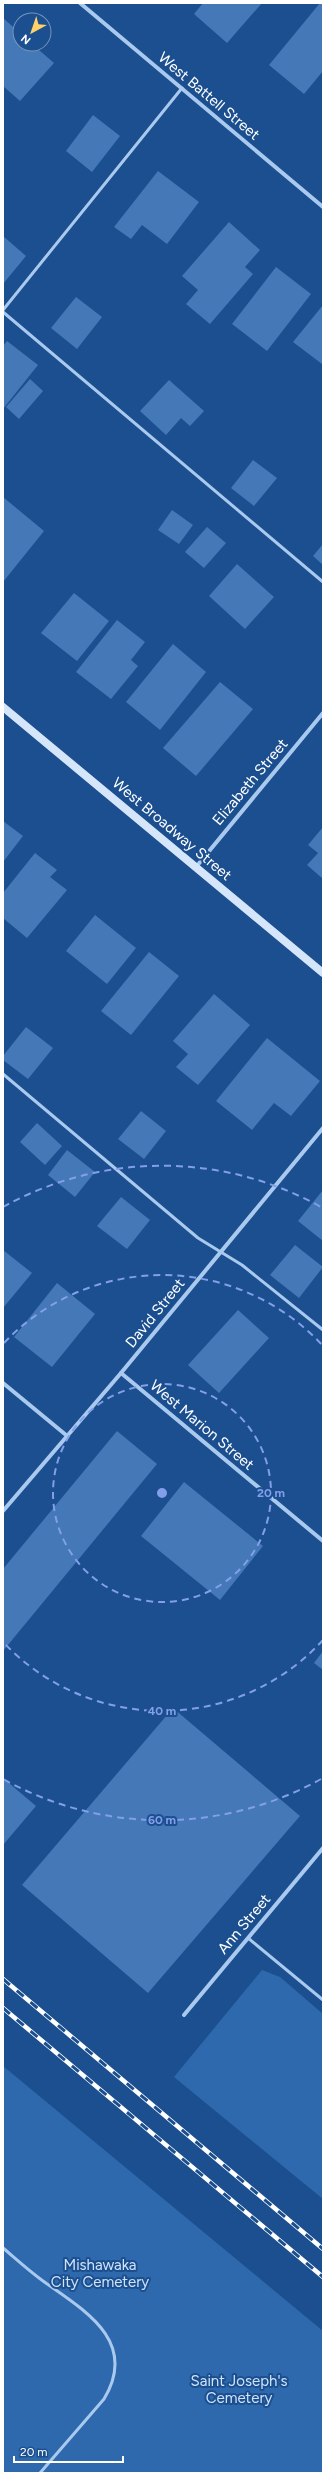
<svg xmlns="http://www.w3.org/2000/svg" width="326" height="2476" font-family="Figtree,sans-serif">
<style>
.green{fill:#2e69ad}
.building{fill:#4478b7}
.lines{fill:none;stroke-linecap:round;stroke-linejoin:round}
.lane{stroke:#a9c9ee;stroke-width:3}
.street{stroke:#a9c9ee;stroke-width:4}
.secondary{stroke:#d6e6fa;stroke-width:8}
.rail-casing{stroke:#fff;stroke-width:4.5}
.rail{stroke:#1b4f8f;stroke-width:3;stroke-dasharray:9;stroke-linecap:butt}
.ring{fill:none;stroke:#839eea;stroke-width:2;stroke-dasharray:7 5}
.labels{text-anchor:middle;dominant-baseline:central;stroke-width:4;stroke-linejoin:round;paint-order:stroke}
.street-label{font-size:15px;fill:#fff;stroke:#1b4f8f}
.park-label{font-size:15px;fill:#cfe3fa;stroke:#1b4f8f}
.centre{fill:#839eea;stroke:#1b4f8f;stroke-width:2}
.ring-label{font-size:12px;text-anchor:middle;font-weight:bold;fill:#839eea;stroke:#1b4f8f;stroke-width:4;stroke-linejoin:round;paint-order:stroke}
</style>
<rect width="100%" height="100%" fill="#1b4f8f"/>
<g class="green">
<path d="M262,1970L280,1977L323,2014V2199L174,2077Z"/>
<path d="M3,2066L323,2331V2473H3Z"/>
</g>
<g class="building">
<path d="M203,3H262L227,43L194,14Z"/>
<path d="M320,3H323V71L304,94L269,65Z"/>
<path d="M3,18L20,33V44H32L54,63L20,101L3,86Z"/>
<path d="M93,115L120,136L92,172L66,151Z"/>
<path d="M158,171L199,202L167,244L142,225L131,239L114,227Z"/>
<path d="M229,222L260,250L245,267L253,274L210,324L186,304L198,290L182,276Z"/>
<path d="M3,236L26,256L3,284Z"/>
<path d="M276,267L311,294L267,351L232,324Z"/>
<path d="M76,297L102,317L77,349L51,328Z"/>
<path d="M323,305V363L322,364L293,342Z"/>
<path d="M7,341L38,365L3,409V346Z"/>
<path d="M30,379L43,391L19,419L6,407Z"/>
<path d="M169,380L204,411L190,426L181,418L166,435L140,411Z"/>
<path d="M253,460L277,478L254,506L231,488Z"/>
<path d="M3,497L44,531L3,582Z"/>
<path d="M172,510L193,525L179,544L158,530Z"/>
<path d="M207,527L226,543L204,568L185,552Z"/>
<path d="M323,544V565L313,556Z"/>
<path d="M237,564L274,597L245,629L209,596Z"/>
<path d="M74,593L109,621L77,661L41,633Z"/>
<path d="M117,620L145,642L131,660L138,666L111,699L76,672Z"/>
<path d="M173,644L206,672L160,730L126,702Z"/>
<path d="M220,682L253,709L196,776L163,748Z"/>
<path d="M3,821L23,836L3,862Z"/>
<path d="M323,827V879L307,865L318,853L308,845Z"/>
<path d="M35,853L57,870L50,877L67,890L27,938L3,918V893Z"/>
<path d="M95,915L136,948L107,984L66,951Z"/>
<path d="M149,952L179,976L131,1035L101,1011Z"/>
<path d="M214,994L250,1025L198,1085L176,1067L188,1054L173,1041Z"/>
<path d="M26,1027L53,1048L28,1079L3,1060V1056Z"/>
<path d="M267,1038L320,1081L291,1116L274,1103L252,1130L216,1101Z"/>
<path d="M141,1111L166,1131L144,1159L118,1139Z"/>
<path d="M37,1123L62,1146L45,1165L20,1142Z"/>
<path d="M67,1150L95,1172L75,1197L48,1175Z"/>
<path d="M323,1190V1241L298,1221Z"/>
<path d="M121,1197L150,1220L127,1249L97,1226Z"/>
<path d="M295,1245L323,1267L299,1298L270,1275Z"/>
<path d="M3,1250L32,1273L3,1308Z"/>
<path d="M57,1283L95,1314L52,1367L14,1337Z"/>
<path d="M238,1310L269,1338L219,1393L188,1365Z"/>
<path d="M117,1431L157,1464L3,1651V1569Z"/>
<path d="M184,1482L263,1546L220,1600L141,1536Z"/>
<path d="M323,1651V1670L314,1663Z"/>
<path d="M173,1708L300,1816L148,1993L22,1885Z"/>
<path d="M3,1778L36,1806L3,1845Z"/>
</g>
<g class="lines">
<g class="lane">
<path d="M3,310L182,88"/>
<path d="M3,312L323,582"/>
<path d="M3,1074L198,1238L242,1265L323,1330"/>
<path d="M248,1938L323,2000"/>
<path d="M3,2248C16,2259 29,2271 43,2281C84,2310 139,2341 104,2399L40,2473"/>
</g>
<g class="street">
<path d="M80,3L323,207"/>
<path d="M196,867L323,713"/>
<path d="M121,1373L323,1541"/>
<path d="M3,1383L66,1435"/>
<path d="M3,1511L121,1373L323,1128"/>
<path d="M184,2015L323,1848"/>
</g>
<path class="secondary" d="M3,707L323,973"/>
<g class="rail-casing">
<g id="rail">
<path d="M3,1979L323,2249"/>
<path d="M3,2008L323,2277"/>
</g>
</g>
<use href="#rail" class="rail"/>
</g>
<g class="ring">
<circle cx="162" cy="1493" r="109"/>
<path d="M323 1640A218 218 0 0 1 4 1643M4 1343A218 218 0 0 1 323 1346"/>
<path d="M321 1779A327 327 0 0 1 3 1779M3 1207A327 327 0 0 1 321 1207"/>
</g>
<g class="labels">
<g class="street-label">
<text transform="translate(209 96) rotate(40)">West Battell Street</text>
<text transform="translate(250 782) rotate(-50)">Elizabeth Street</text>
<text transform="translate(172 829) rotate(40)">West Broadway Street</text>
<text transform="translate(155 1313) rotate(-51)">David Street</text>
<text transform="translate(202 1425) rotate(40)">West Marion Street</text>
<text transform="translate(244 1924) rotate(-50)">Ann Street</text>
</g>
<g class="park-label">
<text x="100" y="2265">Mishawaka<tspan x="100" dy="17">City Cemetery</tspan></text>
<text x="239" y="2381">Saint Joseph's<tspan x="239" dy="17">Cemetery</tspan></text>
</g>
</g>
<circle cx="162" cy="1493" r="6" class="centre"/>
<g class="ring-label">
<text x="271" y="1497">20 m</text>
<text x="162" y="1715">40 m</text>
<text x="162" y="1824">60 m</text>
</g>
<rect width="326" height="2476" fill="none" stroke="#ffffff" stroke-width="8"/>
<g transform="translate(32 32) rotate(220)"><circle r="19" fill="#1b4f8f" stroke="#7695bc"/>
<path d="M0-3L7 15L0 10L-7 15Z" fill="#ffd166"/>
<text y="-6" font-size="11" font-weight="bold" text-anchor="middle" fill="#ffffff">N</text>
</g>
<path d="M14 2456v6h109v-6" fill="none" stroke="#ffffff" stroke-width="2"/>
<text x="20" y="2456" font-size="12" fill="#ffffff" stroke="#1b4f8f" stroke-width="3" paint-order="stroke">20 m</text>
</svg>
